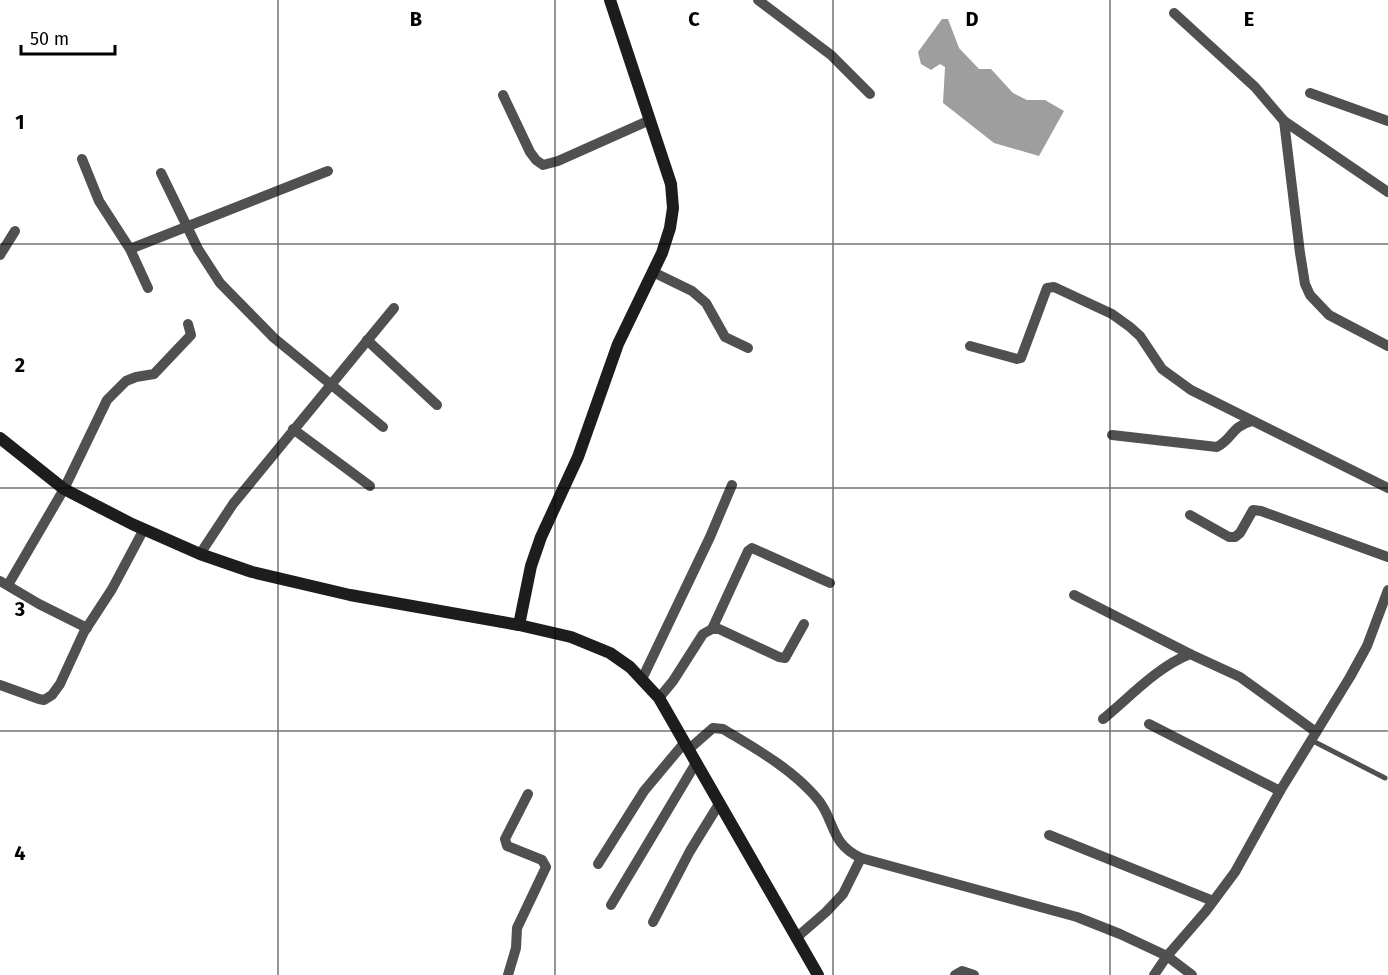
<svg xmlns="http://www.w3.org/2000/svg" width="1388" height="975" font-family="'Fira Sans',sans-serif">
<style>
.water{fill:#9e9e9e}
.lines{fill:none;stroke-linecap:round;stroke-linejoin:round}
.lane{stroke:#505050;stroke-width:5}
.street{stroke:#505050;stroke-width:10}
.secondary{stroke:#1d1d1d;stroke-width:12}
.grid{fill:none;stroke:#000;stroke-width:1.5;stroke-opacity:0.55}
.grid-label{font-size:20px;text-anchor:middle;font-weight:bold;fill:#000;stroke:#fff;stroke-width:4.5;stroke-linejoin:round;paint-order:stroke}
</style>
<rect width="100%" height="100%" fill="#fff"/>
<path class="water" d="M942,19H948L959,48L979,69H991L1013,93L1027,100H1045L1064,111L1039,156L994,143L943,103L945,67L940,64L931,70L921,64L918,52Z"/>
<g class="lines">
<path class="lane" d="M1311,740L1385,778"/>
<g class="street">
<path d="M758,0L831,55L870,94"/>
<path d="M1174,13L1255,87L1284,121L1388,192"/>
<path d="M1310,93L1388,121"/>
<path d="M503,95L530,152L536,160L543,165L558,161L650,120"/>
<path d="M1284,121L1300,253L1305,284L1310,295L1329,315L1388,346"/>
<path d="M82,159L99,201L130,249L148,288"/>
<path d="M161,173L198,249L220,283L274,338L383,427"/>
<path d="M130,249L328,171"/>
<path d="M0,255L15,231"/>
<path d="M653,272L692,291L706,303L725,337L748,348"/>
<path d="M367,340L437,405"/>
<path d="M970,346L1017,359L1021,358L1047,288L1054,287L1112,314L1130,327L1140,336L1162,369L1191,390L1388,488"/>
<path d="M293,429L370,486"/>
<path d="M1112,435L1217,447C1233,438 1231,427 1252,421"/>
<path d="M1190,515L1229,537H1235L1240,533L1253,510L1261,511L1388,557"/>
<path d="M200,554L233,504L394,308"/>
<path d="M0,581L39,604L87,628"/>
<path d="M8,585L64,489L107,400L126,381L136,377L154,374L191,335L188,324"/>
<path d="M1074,595L1190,654"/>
<path d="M712,629L748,551L752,548L830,583"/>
<path d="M642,679L710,537L732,485"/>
<path d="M0,685L39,699L44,700L52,695L60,684L84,632L112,589L144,529"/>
<path d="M659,698L673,681L703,634L712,629H719L779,657L785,658L804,624"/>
<path d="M1103,719C1130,697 1157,667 1190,654L1240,677L1316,732"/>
<path d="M1149,724L1280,791"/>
<path d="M689,749L713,728L723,729C756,749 789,767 814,795C836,818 828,843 861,858L1077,917L1120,934L1167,956L1192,975"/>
<path d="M1049,835L1213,901"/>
<path d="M598,864L644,791L685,742"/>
<path d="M611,905L696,763"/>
<path d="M653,922L690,851L719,804"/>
<path d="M796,938L826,912L843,894L861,858"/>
<path d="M508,975L516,948L517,928L546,867L542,860L507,846L505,839L528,794"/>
<path d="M955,975L962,971L974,975"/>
<path d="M1154,975L1167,956L1206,911L1235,872L1280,791L1350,677L1367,646L1388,590"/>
</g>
<g class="secondary">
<path d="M0,438L64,489L132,524L200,554L252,572L350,595L519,625L571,637L610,653L630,667L659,698L818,975"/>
<path d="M519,625L531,566L541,537L578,457L618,344L662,253L670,228L673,208L671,184L610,0"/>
</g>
</g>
<path class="grid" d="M278,0V975M555,0V975M833,0V975M1110,0V975M0,244H1388M0,488H1388M0,731H1388"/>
<g class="grid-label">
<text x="416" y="26">B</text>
<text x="694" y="26">C</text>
<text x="972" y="26">D</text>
<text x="1249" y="26">E</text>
<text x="20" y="129">1</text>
<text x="20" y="372">2</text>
<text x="20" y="616">3</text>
<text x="20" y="860">4</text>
</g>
<path d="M21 45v9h94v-9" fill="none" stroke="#000000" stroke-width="3"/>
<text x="30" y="45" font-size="18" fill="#000000" stroke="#ffffff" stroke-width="4.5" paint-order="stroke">50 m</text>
</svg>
